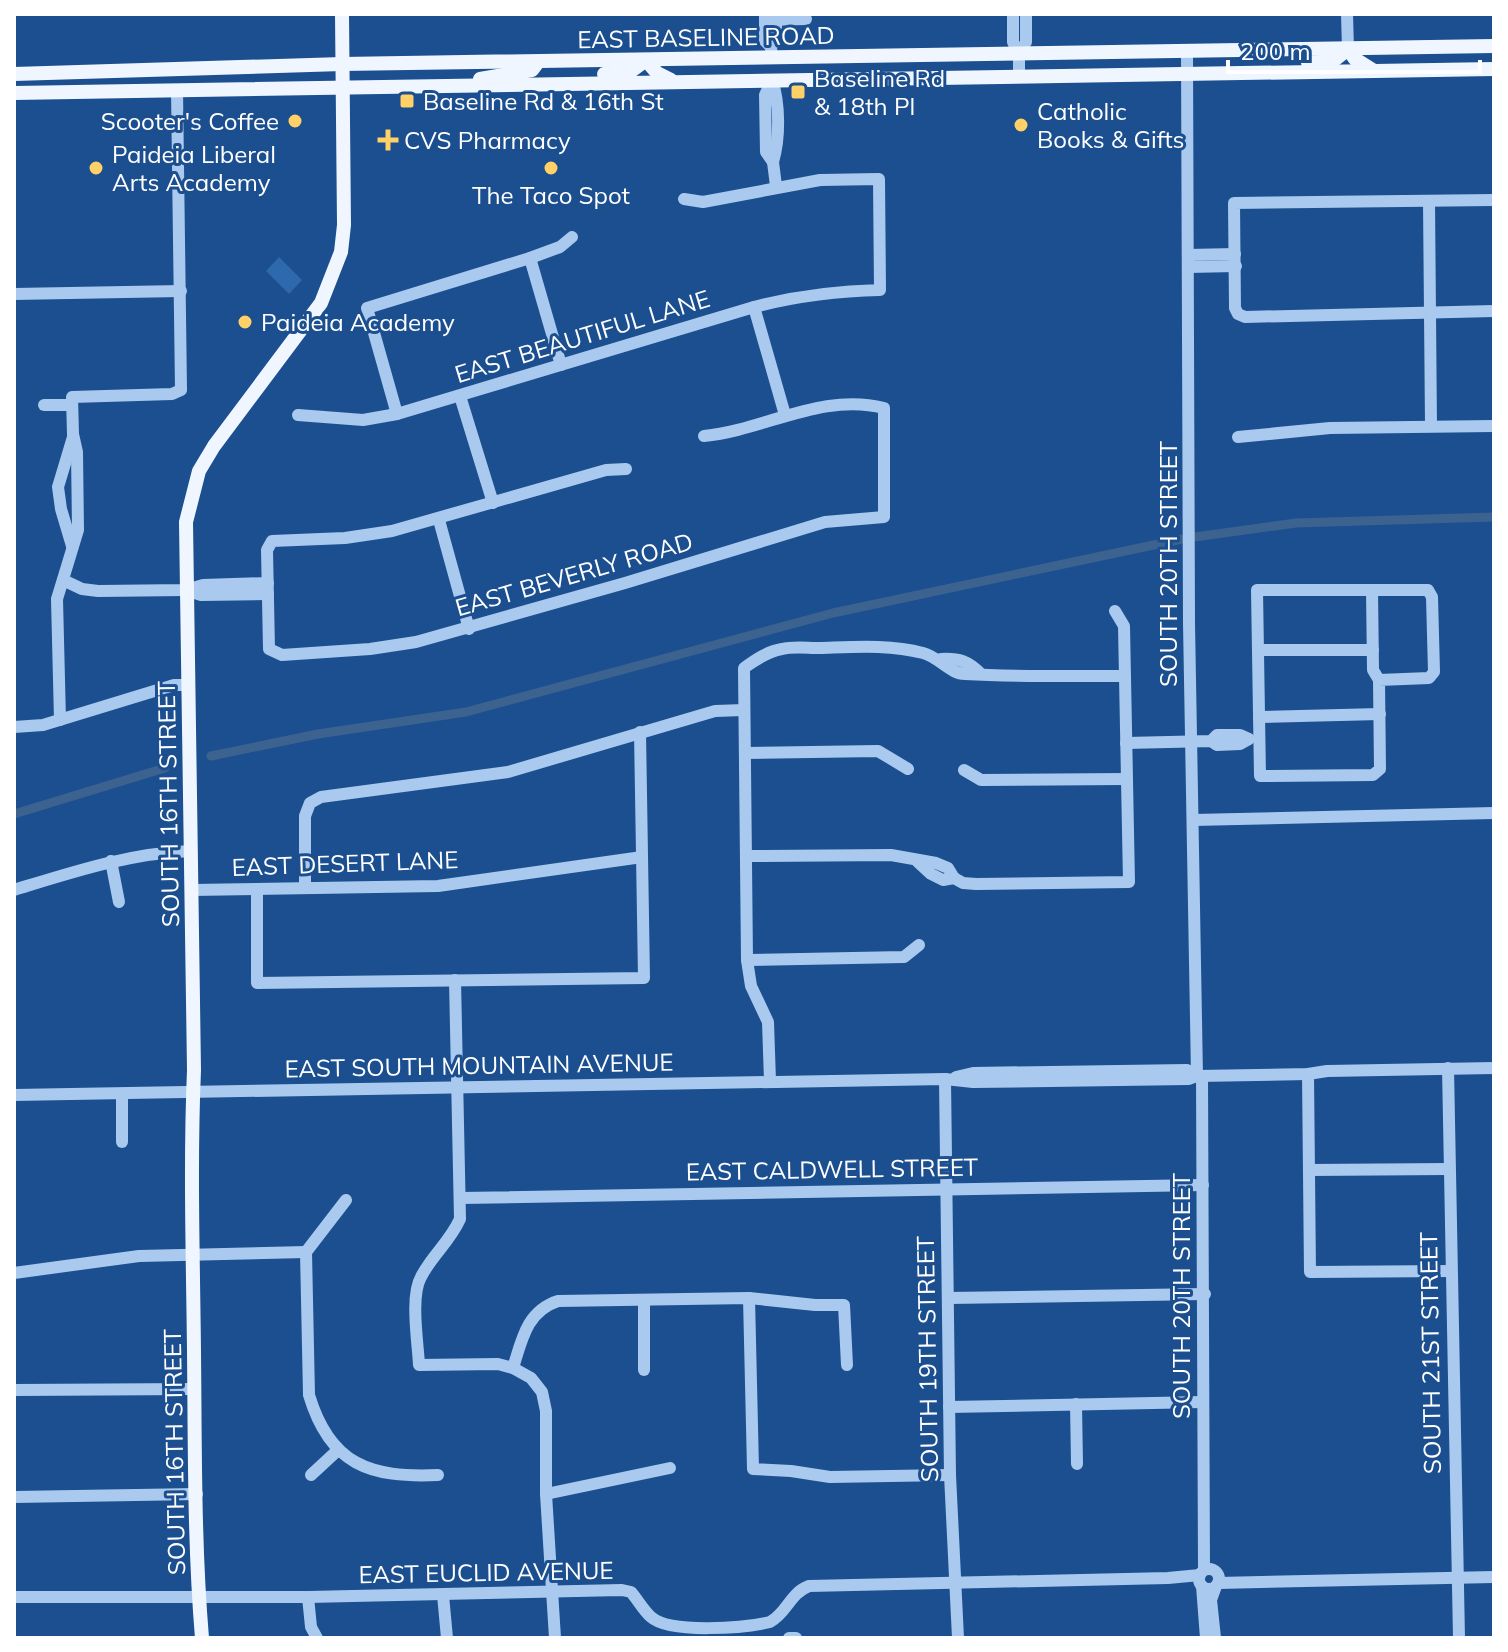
<svg xmlns="http://www.w3.org/2000/svg" width="1508" height="1652" font-family="Mulish,sans-serif">
<style>
.park{fill:#2e69ad}
.lines{fill:none;stroke-linecap:round;stroke-linejoin:round}
.canal{stroke:#3c6290;stroke-width:9}
.minor{stroke:#a9c9ee;stroke-width:12}
.major{stroke:#f0f6ff;stroke-width:14}
.poi-dot{fill:#ffd166;stroke:#1b4f8f;stroke-width:3}
.labels{text-anchor:middle;dominant-baseline:central;stroke-width:6;stroke-linejoin:round;paint-order:stroke}
.street-label{font-size:24px;fill:#fff;stroke:#1b4f8f}
.poi-label{font-size:24px;fill:#fff;stroke:#1b4f8f;text-anchor:start}
</style>
<rect width="100%" height="100%" fill="#1b4f8f"/>
<path class="park" d="M279,257L302,280L289,294L266,271Z"/>
<g class="lines">
<g class="canal">
<path d="M1195,537L1296,523L1494,517"/>
<path d="M211,756L318,734L466,712L833,613L1182,539"/>
<path d="M14,814L165,768"/>
</g>
<g class="minor">
<path d="M765,14V41L771,47"/>
<path d="M1013,14V42L1019,55V77"/>
<path d="M1347,14L1348,49"/>
<path d="M765,20L806,19"/>
<path d="M1187,52L1189,623L1197,1076"/>
<path d="M1019,55L1026,42V14"/>
<path d="M772,58L771,47L776,38V14"/>
<path d="M772,80L765,95L766,152L773,162L776,186"/>
<path d="M772,80C780,104 780,138 773,162"/>
<path d="M1494,200L1234,203L1235,308L1238,314L1245,317L1494,311"/>
<path d="M1429,201L1431,426"/>
<path d="M1188,255L1235,254"/>
<path d="M530,258L561,365"/>
<path d="M1188,267L1236,266"/>
<path d="M14,294L181,291"/>
<path d="M754,307L785,415"/>
<path d="M460,396L493,503"/>
<path d="M44,405H72"/>
<path d="M397,414L367,308L530,258L560,247L572,237"/>
<path d="M298,415L363,420L397,414L754,307C796,296 836,291 880,290L879,179L820,180L703,202L684,199"/>
<path d="M1238,437L1330,428L1494,426"/>
<path d="M626,469L606,470L392,531L345,538L272,541L267,550L269,649L282,655L370,649L416,642L625,583L825,522L884,517V408C822,392 765,430 704,436"/>
<path d="M439,520L469,629"/>
<path d="M72,546L61,509L58,487L73,437"/>
<path d="M63,580L82,589L98,591L186,590L203,585L268,583"/>
<path d="M186,590L201,595L268,594"/>
<path d="M1372,590L1373,670L1379,680L1380,769L1373,775L1260,776L1257,590H1428L1432,597L1434,672L1429,678L1379,680"/>
<path d="M1258,650H1373"/>
<path d="M941,659C959,658 968,661 981,674"/>
<path d="M1259,717L1380,714"/>
<path d="M60,720L57,599L78,530L77,452L73,434L72,397L172,394L181,390L177,90"/>
<path d="M14,727L43,725L174,685H188"/>
<path d="M1126,743L1211,741L1217,735H1240L1249,739L1240,744L1217,745L1211,741"/>
<path d="M745,753L878,751L908,769"/>
<path d="M964,770L981,780L1127,779"/>
<path d="M1193,820L1494,813"/>
<path d="M746,856L891,855L936,863L948,868L954,878"/>
<path d="M111,861L119,902"/>
<path d="M918,862L931,874L943,880L954,878L963,883L976,884L1129,882L1124,626L1115,611"/>
<path d="M305,887V816L310,803L321,797L508,772L715,711L744,710"/>
<path d="M257,889V983L644,978L640,732"/>
<path d="M14,890C73,872 130,853 191,851"/>
<path d="M192,890L438,886L642,857"/>
<path d="M747,960L904,957L919,945"/>
<path d="M455,980L460,1219C449,1243 432,1255 421,1277C410,1296 418,1343 419,1365L498,1364L513,1368L531,1378L542,1392L546,1411V1494L555,1638"/>
<path d="M1448,1068L1459,1638"/>
<path d="M1308,1074L1310,1272L1451,1271"/>
<path d="M1202,1076L1204,1570"/>
<path d="M956,1077L973,1073L1187,1070L1197,1076"/>
<path d="M945,1079L950,1475L958,1638"/>
<path d="M770,1081L768,1022L751,986L747,960L744,668C755,660 768,651 782,649C793,646 807,648 819,648C853,647 889,644 923,653C939,657 950,674 965,674C1018,677 1071,676 1125,676"/>
<path d="M122,1094V1142"/>
<path d="M14,1095L945,1079L973,1082L1189,1079L1197,1076L1308,1074L1327,1071L1494,1068"/>
<path d="M1309,1170L1449,1169"/>
<path d="M461,1198L1203,1185"/>
<path d="M346,1200L306,1252L309,1395C330,1465 370,1478 438,1475"/>
<path d="M14,1273L139,1256L306,1252"/>
<path d="M749,1298L753,1469L791,1471L830,1477L950,1475"/>
<path d="M948,1298L1205,1294"/>
<path d="M513,1368C522,1339 527,1311 558,1301L749,1298L815,1305H844L847,1365"/>
<path d="M644,1370V1300"/>
<path d="M14,1390L195,1389"/>
<path d="M1076,1404L1077,1464"/>
<path d="M949,1407L1203,1402"/>
<path d="M311,1475L338,1450"/>
<path d="M546,1494L670,1468"/>
<path d="M14,1497L197,1494"/>
<circle cx="1209" cy="1579" r="10"/>
<path d="M1218,1583L1494,1577"/>
<path d="M1202,1586L1206,1638"/>
<path d="M443,1595L447,1638"/>
<path d="M14,1597H308L622,1590L631,1592C638,1600 643,1610 651,1617C670,1634 745,1628 770,1622C787,1613 790,1593 809,1586L1168,1578L1200,1575"/>
<path d="M308,1597L311,1627L317,1638"/>
<path d="M789,1638H796"/>
<path d="M1215,1638L1211,1600L1216,1586"/>
</g>
<g class="major">
<path d="M1308,63L1333,61L1348,49L1355,59L1374,71"/>
<path d="M14,74L342,64L1494,46"/>
<path d="M604,74L631,71L646,60L657,73L671,80"/>
<path d="M480,79L532,70L538,62"/>
<path d="M14,93L1494,69"/>
<path d="M202,1638C194,1543 195,1446 194,1351C193,1257 190,1164 194,1070L186,522L199,471L214,446L321,303L341,252L344,225L342,14"/>
</g>
</g>
<g class="poi-dot">
<rect x="790" y="84" width="16" height="16" rx="4"/>
<rect x="399" y="93" width="16" height="16" rx="4"/>
<circle cx="295" cy="121" r="8"/>
<circle cx="1021" cy="125" r="8"/>
<path d="M384 128h8v8h8v8h-8v8h-8v-8h-8v-8h8z"/>
<circle cx="96" cy="168" r="8"/>
<circle cx="551" cy="168" r="8"/>
<circle cx="245" cy="322" r="8"/>
</g>
<g class="labels">
<g class="street-label">
<text transform="translate(706 37) rotate(-1)">EAST BASELINE ROAD</text>
<text transform="translate(582 336) rotate(-17)">EAST BEAUTIFUL LANE</text>
<text transform="translate(1168 564) rotate(-90)">SOUTH 20TH STREET</text>
<text transform="translate(574 574) rotate(-16)">EAST BEVERLY ROAD</text>
<text transform="translate(168 804) rotate(-91)">SOUTH 16TH STREET</text>
<text transform="translate(345 863) rotate(-2)">EAST DESERT LANE</text>
<text transform="translate(479 1065) rotate(-1)">EAST SOUTH MOUNTAIN AVENUE</text>
<text transform="translate(832 1169) rotate(-1)">EAST CALDWELL STREET</text>
<text transform="translate(1181 1296) rotate(-90)">SOUTH 20TH STREET</text>
<text transform="translate(1430 1353) rotate(-91)">SOUTH 21ST STREET</text>
<text transform="translate(927 1359) rotate(-91)">SOUTH 19TH STREET</text>
<text transform="translate(174 1452) rotate(-91)">SOUTH 16TH STREET</text>
<text transform="translate(486 1572) rotate(-1)">EAST EUCLID AVENUE</text>
</g>
<g class="poi-label">
<text x="814" y="78">Baseline Rd<tspan x="814" dy="28">&amp; 18th Pl</tspan></text>
<text x="423" y="101">Baseline Rd &amp; 16th St</text>
<text x="1037" y="111">Catholic<tspan x="1037" dy="28">Books &amp; Gifts</tspan></text>
<text x="279" y="121" text-anchor="end">Scooter's Coffee</text>
<text x="404" y="140">CVS Pharmacy</text>
<text x="112" y="154">Paideia Liberal<tspan x="112" dy="28">Arts Academy</tspan></text>
<text x="551" y="195" text-anchor="middle">The Taco Spot</text>
<text x="261" y="322">Paideia Academy</text>
</g>
</g>
<rect width="1508" height="1652" fill="none" stroke="#ffffff" stroke-width="32"/>
<path d="M1228 60v12h252v-12" fill="none" stroke="#ffffff" stroke-width="4"/>
<text x="1240" y="60" font-size="24" fill="#ffffff" stroke="#1b4f8f" stroke-width="6" paint-order="stroke">200 m</text>
</svg>
